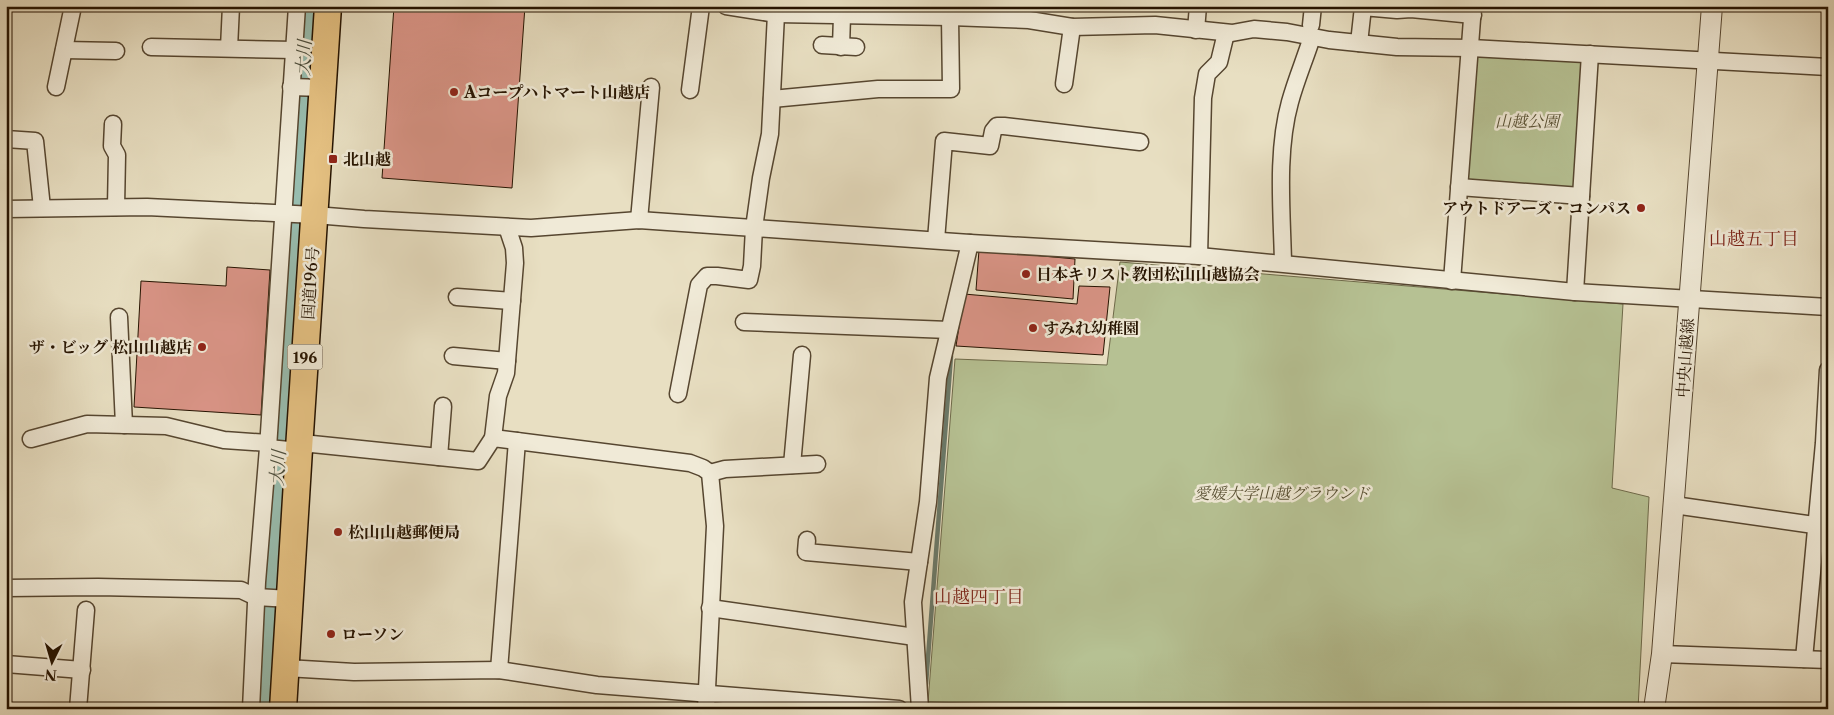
<svg xmlns="http://www.w3.org/2000/svg" width="1834" height="715" font-family="'Libre Caslon Text','Noto Serif JP',serif">
<style>
.green{fill:#b6c193;stroke:#6e6a4a}
.lines{fill:none;stroke-linecap:round;stroke-linejoin:round}
.stream{stroke:#6a7969;stroke-width:4.5}
.river{stroke:#98bdaf;stroke-width:25}
.building{fill:#d99486;stroke:#251300}
.minor-casing{stroke:#564630;stroke-width:19}
.tertiary-casing{stroke:#564630;stroke-width:22}
.trunk-casing{stroke:#251300;stroke-width:29}
.minor{stroke:#f0ead7;stroke-width:16}
.tertiary{stroke:#f0ead7;stroke-width:20}
.trunk{stroke:#e4c081;stroke-width:26}
.poi-dot{fill:#8f2418;stroke:#f0ead7;stroke-width:2}
.labels{text-anchor:middle;dominant-baseline:central;stroke-width:5;stroke-linejoin:round;paint-order:stroke}
.shield{fill:#f0ead7;stroke:#625440;stroke-width:1}
.shield-label{font-size:15px;font-weight:bold;fill:#251300}
.poi-label{font-size:16px;font-weight:bold;fill:#251300;stroke:#f0ead7;text-anchor:start}
.park-label{font-size:16px;font-style:italic;fill:#585033;stroke:#f0ead7}
.street-label{font-size:16px;fill:#251300;stroke:#f0ead7}
.water-label{font-size:18px;font-style:italic;fill:#4d4e3d;stroke:#f0ead7}
.neighbourhood-label{font-size:18px;fill:#7a1f14;stroke:#f0ead7}
</style>
<rect width="100%" height="100%" fill="#e8dfc2"/>
<filter id="stains"><feTurbulence type="fractalNoise" baseFrequency=".004" numOctaves="4"/><feColorMatrix values="0 0 0 0 .2 0 0 0 0 .09 0 0 0 0 .02 0 0 0 .5 -.17"/></filter>
<radialGradient id="worn" r=".72"><stop offset=".6" stop-color="#630" stop-opacity="0"/><stop offset="1" stop-color="#630" stop-opacity=".3"/></radialGradient>
<g class="green">
<path d="M1477,52L1585,59L1577,192L1468,183Z"/>
<path d="M1120,262L1623,304L1612,488L1649,497L1638,709H1216L928,702L955,359L1107,365Z"/>
</g>
<g class="lines">
<path class="stream" d="M926,684L951,356"/>
<g class="river">
<path d="M296,199L308,6"/>
<path d="M264,709C270,548 286,388 295,228"/>
</g>
</g>
<g class="building">
<path d="M394,6H525L512,188L382,178Z"/>
<path d="M979,250L1075,259L1073,299L976,290Z"/>
<path d="M227,267L270,270L261,415L134,407L141,281L226,286Z"/>
<path d="M1079,286L1110,287L1103,355L956,346L964,294L1077,304Z"/>
</g>
<g class="lines">
<g class="minor-casing">
<g id="minor">
<path d="M726,6L776,14L950,17L1029,20L1072,27L1155,25L1232,33L1254,29L1287,32L1329,40L1397,47L1471,48L1828,67"/>
<path d="M1311,25L1313,6"/>
<path d="M1196,30L1198,6"/>
<path d="M1359,43L1363,7L1397,10L1411,9L1473,15"/>
<path d="M822,45L856,47"/>
<path d="M151,47L294,50"/>
<path d="M841,47L842,16"/>
<path d="M229,48L231,6"/>
<path d="M64,50L116,51"/>
<path d="M1064,84L1072,27"/>
<path d="M56,87L73,6"/>
<path d="M291,87L323,88"/>
<path d="M690,90L701,6"/>
<path d="M772,99L878,89H951L950,17"/>
<path d="M113,124L112,146L117,155L116,207"/>
<path d="M6,139L35,141L42,208"/>
<path d="M1459,187L1581,196"/>
<path d="M6,209L147,207L315,215L364,219L531,228L639,220L970,243L1199,256L1575,292L1828,307"/>
<path d="M639,220L651,87"/>
<path d="M936,240L944,141L990,146L993,131L997,126H1004L1140,142"/>
<path d="M1199,256L1203,98L1207,74L1219,62L1226,33"/>
<path d="M1283,263C1282,212 1276,152 1290,102C1296,80 1305,59 1312,37"/>
<path d="M1452,281L1473,6"/>
<path d="M1575,292L1590,54"/>
<path d="M457,297L512,301"/>
<path d="M119,317L124,425"/>
<path d="M744,322L949,330"/>
<path d="M453,356L507,361"/>
<path d="M678,394L699,285L707,276H717L749,280L752,266L754,228L761,178L770,134L776,14"/>
<path d="M493,438L498,396L506,373L515,263L514,248L507,227"/>
<path d="M31,439L87,424L166,426L224,440L268,443"/>
<path d="M268,448L289,450L312,444L478,461L493,438L690,463L703,468L710,473L715,526L706,709"/>
<path d="M439,457L443,406"/>
<path d="M792,465L802,355"/>
<path d="M710,473L725,469L817,464"/>
<path d="M1674,505L1828,527"/>
<path d="M807,540L806,552L919,562"/>
<path d="M6,588L98,587L241,590L256,597L290,599"/>
<path d="M710,608L915,637"/>
<path d="M1662,654L1828,660"/>
<path d="M1804,659L1824,443L1828,370"/>
<path d="M6,664L82,670"/>
<path d="M286,668L354,672L499,670L597,685L899,709"/>
<path d="M499,670L517,441"/>
<path d="M78,709L86,610"/>
<path d="M251,709L257,582L268,448L297,6"/>
<path d="M920,709L913,602L928,502L938,378L970,243"/>
</g>
</g>
<g class="tertiary-casing">
<path id="tertiary" d="M1654,709L1662,654L1712,6"/>
</g>
<g class="trunk-casing">
<path id="trunk" d="M283,709L299,449L328,6"/>
</g>
<use href="#minor" class="minor"/>
<use href="#tertiary" class="tertiary"/>
<use href="#trunk" class="trunk"/>
</g>
<g class="poi-dot">
<circle cx="454" cy="92" r="5"/>
<rect x="328" y="154" width="10" height="10" rx="2.5"/>
<circle cx="1641" cy="208" r="5"/>
<circle cx="1026" cy="274" r="5"/>
<circle cx="1033" cy="328" r="5"/>
<circle cx="202" cy="347" r="5"/>
<circle cx="338" cy="532" r="5"/>
<circle cx="331" cy="634" r="5"/>
</g>
<g class="labels">
<rect class="shield" x="287.5" y="344.5" width="35" height="25" rx="4"/>
<g class="shield-label">
<text x="305" y="357">196</text>
</g>
<g class="poi-label">
<text x="464" y="92">Aコープハトマート山越店</text>
<text x="343" y="159">北山越</text>
<text x="1631" y="208" text-anchor="end">アウトドアーズ・コンパス</text>
<text x="1036" y="274">日本キリスト教団松山山越協会</text>
<text x="1043" y="328">すみれ幼稚園</text>
<text x="192" y="347" text-anchor="end">ザ・ビッグ 松山山越店</text>
<text x="348" y="532">松山山越郵便局</text>
<text x="341" y="634">ローソン</text>
</g>
<g class="park-label">
<text x="1527" y="121">山越公園</text>
<text x="1282" y="493">愛媛大学山越グラウンド</text>
</g>
<g class="street-label">
<text transform="translate(310 283) rotate(-86)">国道196号</text>
<text transform="translate(1685 358) rotate(-86)">中央山越線</text>
</g>
<g class="water-label">
<text transform="translate(304 58) rotate(-87)">大川</text>
<text transform="translate(278 468) rotate(-86)">大川</text>
</g>
<g class="neighbourhood-label">
<text x="1754" y="239">山越五丁目</text>
<text x="979" y="597">山越四丁目</text>
</g>
</g>
<rect width="1834" height="715" fill="none" stroke="#e8dfc2" stroke-width="25"/>
<rect x="8" y="8" width="1819" height="700" fill="none" stroke="#251300" stroke-width="2.5"/>
<rect x="12" y="12" width="1809" height="690" fill="none" stroke="#251300"/>
<g transform="translate(52 662) rotate(185)" stroke="#f0ead7" stroke-width="4" paint-order="stroke">
<path d="M0-4L9 19L0 12L-9 19Z" fill="#251300"/>
<text y="-8" font-size="14" font-weight="bold" text-anchor="middle" fill="#251300">N</text>
</g>
<rect width="100%" height="100%" filter="url(#stains)"/>
<rect width="100%" height="100%" fill="url(#worn)"/>
</svg>
